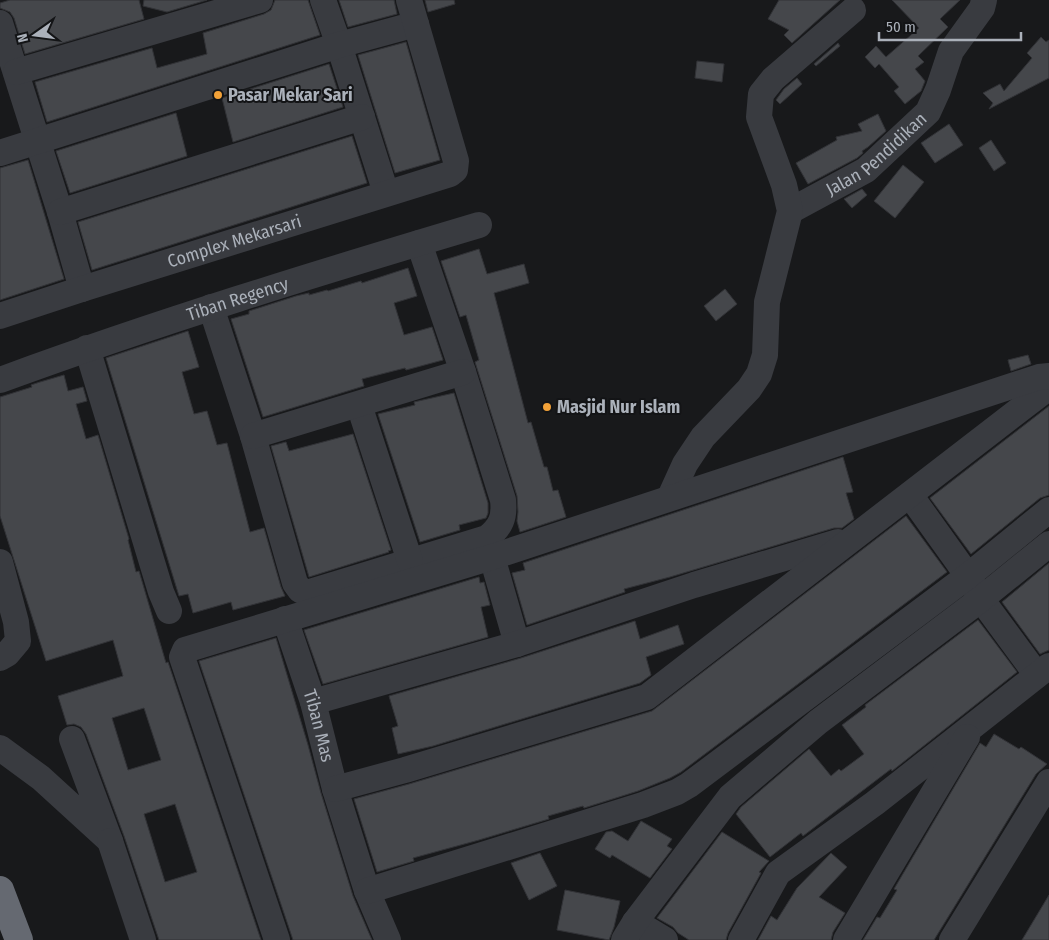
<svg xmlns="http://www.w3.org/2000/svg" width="1049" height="940" font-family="'Fira Sans Condensed',sans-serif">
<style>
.building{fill:#45474b;stroke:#323337;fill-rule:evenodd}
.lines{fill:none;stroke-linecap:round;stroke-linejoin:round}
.minor{stroke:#393b40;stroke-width:26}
.highway{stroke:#656971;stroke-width:28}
.poi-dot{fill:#f2a138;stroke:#131416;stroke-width:2}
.labels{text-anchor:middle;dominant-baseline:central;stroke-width:4;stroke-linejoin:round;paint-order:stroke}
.poi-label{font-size:18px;font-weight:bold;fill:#abb1ba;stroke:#131416;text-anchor:start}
.street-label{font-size:18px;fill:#abb1ba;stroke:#131416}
</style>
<rect width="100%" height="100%" fill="#18191b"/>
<g class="building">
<path d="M10,0H139L144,19L25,54L14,18L10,12L0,8V3Z"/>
<path d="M144,0H207L167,12L143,6Z"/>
<path d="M275,0H308L320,35L47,122L35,82L152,48L157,68L207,54L203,33L264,14L271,10Z"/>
<path d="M339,0H394L397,14L348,27Z"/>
<path d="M425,0H454L455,4L428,12Z"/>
<path d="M779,0H840L792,43L784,35L789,30L768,19Z"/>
<path d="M892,0H960L940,19L948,27L918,56L924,62L915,69L925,81L921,91L905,104L894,91L899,87L879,64L875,68L865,57L876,46L886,57L919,28Z"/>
<path d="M1041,37L1046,42L1049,40V78L989,109L993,103L983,93L1000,84L1004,91L1032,58L1027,53Z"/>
<path d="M406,42L440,160L395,173L358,55Z"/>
<path d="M838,43L840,46L816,66L814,64Z"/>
<path d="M697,61L724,64L722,82L695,78Z"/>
<path d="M329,64L343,107L233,142L222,98Z"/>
<path d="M797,78L802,84L780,104L776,100L784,89Z"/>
<path d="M176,113L187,156L70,193L56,151Z"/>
<path d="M878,114L886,131L868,147L862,151L863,153L857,158L808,184L796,163L837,140L836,137L862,131L858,124Z"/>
<path d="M949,124L963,145L935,163L921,143Z"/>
<path d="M352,136L367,183L92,270L78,222Z"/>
<path d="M991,140L1006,163L994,171L979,148Z"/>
<path d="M28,160L64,279L0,300V168Z"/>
<path d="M903,165L924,182L895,218L874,201Z"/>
<path d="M862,189L867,195L852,208L844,199Z"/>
<path d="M479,249L487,274L524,264L529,283L494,293L528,423L531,422L544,467H547L553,491L558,490L566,517L520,532L517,521L518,512L517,496L475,362L479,360L466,315L460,317L441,261Z"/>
<path d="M408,268L417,296L394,303L404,335L432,327L443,360L406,370L405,368L362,379L364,386L263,417L231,319L249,314V311L296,296L309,293V295L327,290L328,291L361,281L362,283Z"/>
<path d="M725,289L737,304L716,321L704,306Z"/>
<path d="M188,331L199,367L182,372L194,414L207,411L217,445L227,443L250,532L264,528L281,587L285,596L233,610L231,602L193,613L188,594L179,596L106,358Z"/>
<path d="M1028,355L1031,364L1011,371L1008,360Z"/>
<path d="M64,375L68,391L83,387L87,401L76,404L86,439L98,435L129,539L128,540L136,572L139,571L166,663L168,662L261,940H159L124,836L86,734L81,727L74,724L67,725L58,696L123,676L113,640L46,661L0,516V397L32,387L31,385L40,382ZM144,708L161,760L128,770L112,718ZM175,804L197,872L165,882L144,814Z"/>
<path d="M454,393L488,503V513L486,518L459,525L460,530L420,542L378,414L415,405L414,402Z"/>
<path d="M1049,406V495L1040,498L971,554L930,498Z"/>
<path d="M353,434L391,550L388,551L389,552L309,577L271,446L286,442L289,451Z"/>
<path d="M843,457L853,492L846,493L854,519L842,528H834L670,577L624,589L625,592L527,625L512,573L525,570L523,563Z"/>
<path d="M906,516L947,572L681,772L670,778L638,791L584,808L583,806L548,816L549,819L479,840L413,858L414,861L377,872L354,799L409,784L652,711Z"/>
<path d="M1049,563V650L1040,654L1002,602Z"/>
<path d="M479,577L480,583L484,582L490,605L481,607L488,637L323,684L304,630Z"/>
<path d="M978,620L1017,672L892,771L891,769L803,836L801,833L770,857L736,814L741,807L809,749L831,776L839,769L841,771L864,754L842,725L866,707L865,705Z"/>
<path d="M635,621L640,639L678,625L684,644L646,657L651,675L640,683L433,746L398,754L392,728L398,726L389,696L521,658Z"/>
<path d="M276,638L308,745L321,793L353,896L372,940H293L199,661Z"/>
<path d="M994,734L1019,749L1021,747L1047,764L1036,774L934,940H863L877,917L880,918L897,890L894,889L980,743L986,747Z"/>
<path d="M641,821L672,839L667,846L672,849L650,878L612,855L610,858L595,849L606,832L612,831L628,841Z"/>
<path d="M722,832L769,861L759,872L761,873L728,933L726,940H689L678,933L673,927L657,918Z"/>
<path d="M540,853L557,886L529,900L511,863Z"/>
<path d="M831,853L847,867L819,897L845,913L833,932L831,940H758L771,916L777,920L797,888Z"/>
<path d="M565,890L620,901L614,927L609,940L557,930Z"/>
<path d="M1049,895V940H1022Z"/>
</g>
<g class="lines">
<g class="minor">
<path d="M323,0L339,45L386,193"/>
<path d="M0,23L60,212L82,289"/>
<path d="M16,72L260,0"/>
<path d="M0,153L339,45L416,24"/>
<path id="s1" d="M790,211L866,170L928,112L938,90L951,51L982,8L984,0"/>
<path d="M60,212L362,117"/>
<path d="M211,307L253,436L295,583L300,590L307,593L487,538C501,527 505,517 503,500L463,372L419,243"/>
<path id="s2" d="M0,316L82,289L450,174L455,170L456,161L409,0"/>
<path d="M87,348L161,592L169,611"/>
<path id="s3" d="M0,380C158,322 318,273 479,225"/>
<path d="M359,405L410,561"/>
<path d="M253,436L463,372"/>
<path d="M910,495L968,576L981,599L1037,675"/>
<path d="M670,497L685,464L703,437L749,389L759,374L765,355L767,302L790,211L784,185L759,117L761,94L773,79L853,10"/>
<path d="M492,557L517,644"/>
<path d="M0,562L16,622L18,641L7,654L0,658"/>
<path id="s4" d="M285,619L313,702L335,789L367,891L388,940"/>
<path d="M313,702L517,644L694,585L838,542"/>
<path d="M0,748L41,778L110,841L72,739"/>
<path d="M335,789L405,770L647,697L1049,387"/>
<path d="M110,841L143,940"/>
<path d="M367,891L643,805L677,792L689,785L968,576L1049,510"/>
<path d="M635,922L665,940"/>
<path d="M277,940L182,657L185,650L492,557L1039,377L1049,376"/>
<path d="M624,940L635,922L730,797L818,722L981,599L1049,544"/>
<path d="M741,940L778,873L875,803L1049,666"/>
<path d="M846,940L967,737"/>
<path d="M952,940L1049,782"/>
</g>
<path class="highway" d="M0,890L19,940"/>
</g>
<g class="poi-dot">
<circle cx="218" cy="95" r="5"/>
<circle cx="547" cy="407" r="5"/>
</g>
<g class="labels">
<g class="poi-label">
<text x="228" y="95">Pasar Mekar Sari</text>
<text x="557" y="407">Masjid Nur Islam</text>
</g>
<g class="street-label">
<text stroke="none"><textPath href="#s1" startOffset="104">Jalan Pendidikan</textPath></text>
<text stroke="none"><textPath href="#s2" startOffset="246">Complex Mekarsari</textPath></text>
<text stroke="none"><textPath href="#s3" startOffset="251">Tiban Regency</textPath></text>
<text stroke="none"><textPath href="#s4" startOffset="112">Tiban Mas</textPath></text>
</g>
</g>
<g transform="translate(35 35) rotate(256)" stroke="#131416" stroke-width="4" paint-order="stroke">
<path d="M0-4L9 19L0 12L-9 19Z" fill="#abb1ba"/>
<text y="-8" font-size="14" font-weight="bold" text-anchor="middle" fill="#abb1ba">N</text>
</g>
<path d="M879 32v8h142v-8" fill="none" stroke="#abb1ba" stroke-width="2.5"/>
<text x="886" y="32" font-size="15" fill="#abb1ba" stroke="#131416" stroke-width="4" paint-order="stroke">50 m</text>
</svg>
